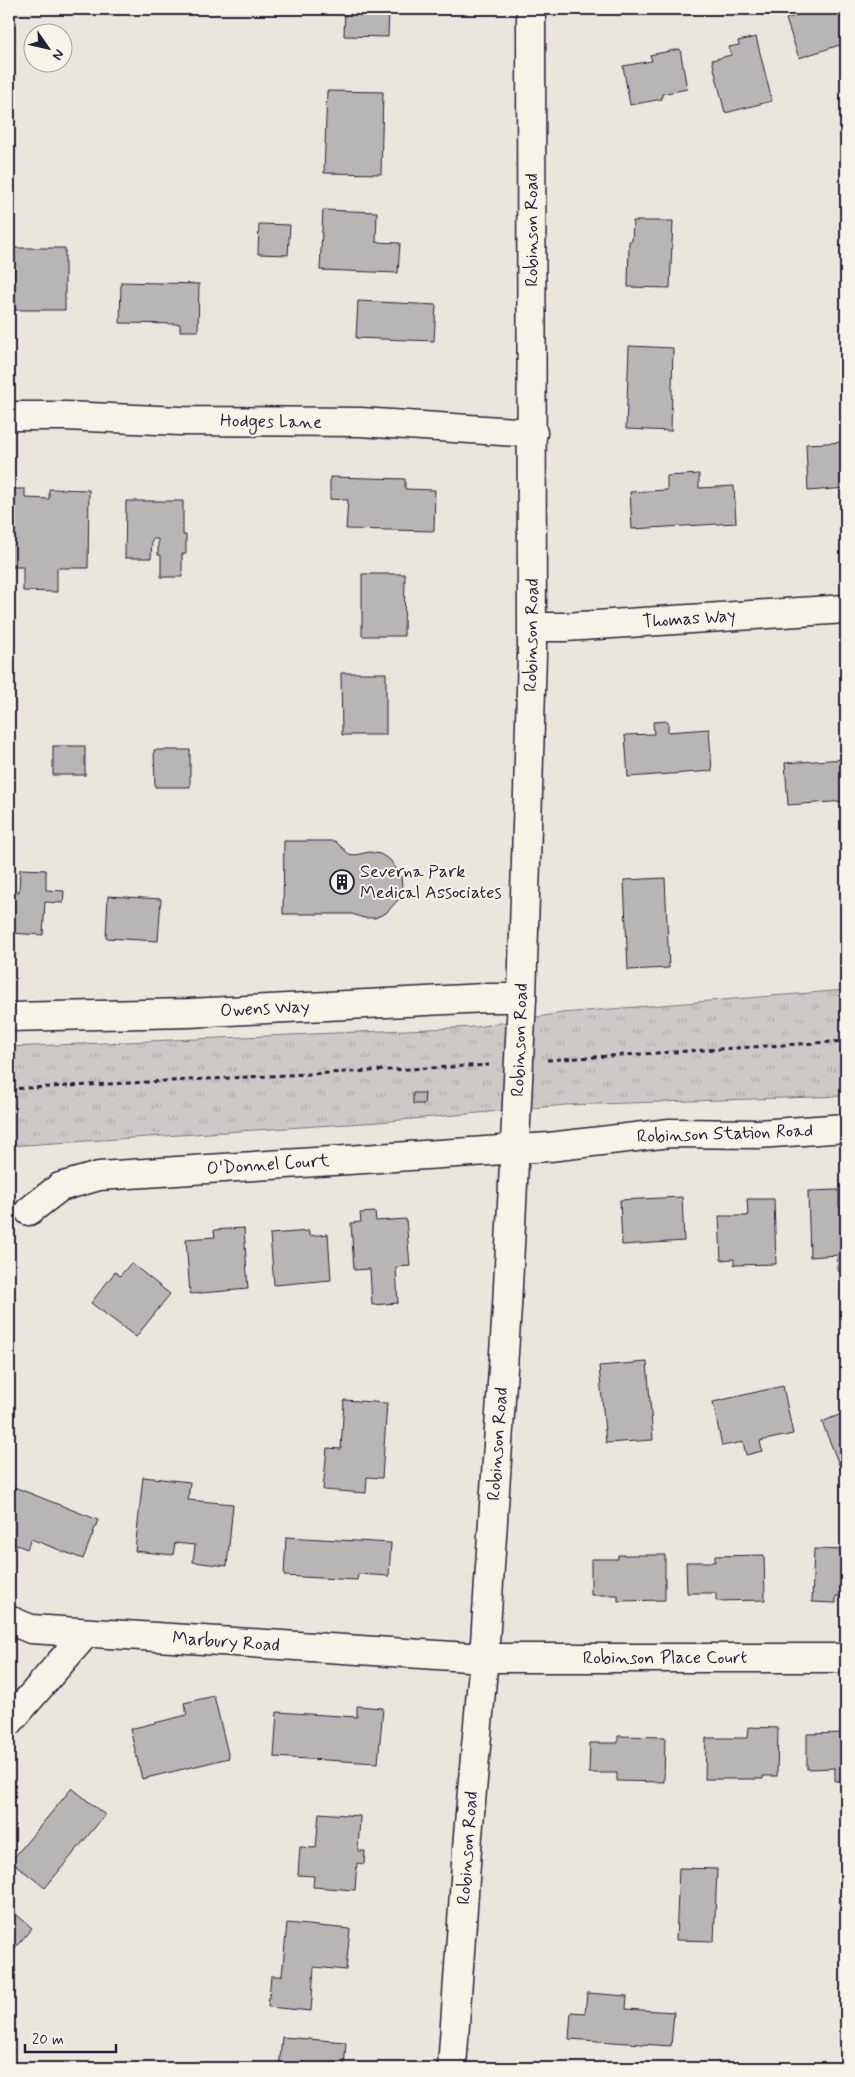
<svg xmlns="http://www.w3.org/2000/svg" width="855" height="2077" font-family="Mynerve,sans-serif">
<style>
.grass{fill:url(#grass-tufts);stroke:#787680}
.building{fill:#b8b6b5;stroke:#22223b}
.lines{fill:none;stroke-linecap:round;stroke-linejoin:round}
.minor-casing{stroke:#22223b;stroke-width:31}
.major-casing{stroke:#22223b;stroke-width:31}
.path{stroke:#22223b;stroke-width:3;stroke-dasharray:5 4;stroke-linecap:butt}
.minor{stroke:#f7f3e8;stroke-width:28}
.major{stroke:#f7f3e8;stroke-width:28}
.labels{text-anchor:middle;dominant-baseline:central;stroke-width:4;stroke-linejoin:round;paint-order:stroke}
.street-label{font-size:18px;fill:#22223b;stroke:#f7f3e8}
.poi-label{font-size:18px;fill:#22223b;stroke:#f7f3e8;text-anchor:start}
</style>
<defs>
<pattern id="grass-tufts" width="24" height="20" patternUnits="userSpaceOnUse" patternTransform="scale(1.25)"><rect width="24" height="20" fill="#cdc9c6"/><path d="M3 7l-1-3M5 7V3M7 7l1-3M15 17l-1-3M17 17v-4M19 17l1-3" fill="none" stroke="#b0acab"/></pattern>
</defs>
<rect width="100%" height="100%" fill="#eae6de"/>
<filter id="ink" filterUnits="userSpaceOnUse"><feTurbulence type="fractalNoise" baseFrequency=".02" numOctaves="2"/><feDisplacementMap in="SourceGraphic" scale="10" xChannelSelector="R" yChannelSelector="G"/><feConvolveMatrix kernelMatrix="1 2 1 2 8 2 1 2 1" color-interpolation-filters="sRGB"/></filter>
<g filter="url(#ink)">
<path class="grass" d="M846,990V1096L566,1105L379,1122L9,1146V1047L476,1027L562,1013Z"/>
<g class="building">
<path d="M345,9H389L388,37L344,36Z"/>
<path d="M816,9H840L846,29V43L799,58L786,19Z"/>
<path d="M756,37L772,101L725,113L712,60L731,55L729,47L739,45L738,41Z"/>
<path d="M680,49L687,89L662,94V99L630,105L623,66L652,61L650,55Z"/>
<path d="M327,91L383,92L381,174L324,173Z"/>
<path d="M323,210L377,212L376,242L400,243L398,273L320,270Z"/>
<path d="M633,221H673L670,288L628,287L629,241H632Z"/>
<path d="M259,224L290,225L288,255L258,254Z"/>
<path d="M14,248H65V310H15Z"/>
<path d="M121,282L199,284L198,331H180V324L120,323Z"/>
<path d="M358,301L436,305L434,341L356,338Z"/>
<path d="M629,346L673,348L671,431L626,429Z"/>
<path d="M846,442V488L808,491L806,444Z"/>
<path d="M699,474V488L734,486L736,523L632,529L630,492L667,490V476Z"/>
<path d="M330,477L405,479V489L435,490L434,531L346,529L348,500L330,499Z"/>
<path d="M9,489H25V498L49,499V489L89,490L88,568H57V592L23,591V567H9Z"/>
<path d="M126,501H183V535H186V554H182V577H161V555H158V539H152L151,558H125Z"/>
<path d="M362,574H405L404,636H362Z"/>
<path d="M341,673H386V735H342Z"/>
<path d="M668,721V732L709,729L712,771L628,777L625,735L654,734L653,722Z"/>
<rect x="53" y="746" width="32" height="29"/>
<path d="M154,750H190V787H155Z"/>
<path d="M845,755H846V801L788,805L785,763L845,759Z"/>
<path d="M284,841H335L351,856L369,852L380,854L390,860L401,876L402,888L399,899L386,913L375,918H364L352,914H283Z"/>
<path d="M20,869L46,870V890L64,891L63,903L45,902L43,935L9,933V892H19Z"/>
<path d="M665,878L669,968L628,970L624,880Z"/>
<path d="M108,896L161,899L158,941L106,938Z"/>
<path d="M413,1093H425L424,1104H413Z"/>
<path d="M839,1190V1207H846V1271H838L837,1255L810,1257L808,1191Z"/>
<path d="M682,1197L684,1241L622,1245L620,1200Z"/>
<path d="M747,1199H774L776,1264L734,1265V1259L721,1260L719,1216H748Z"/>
<path d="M375,1212L376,1221L406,1219L410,1266L396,1267L398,1303L372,1305L370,1269L354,1270L351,1223L361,1222L360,1213Z"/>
<path d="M244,1228L248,1289L190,1294L186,1239L215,1237L214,1230Z"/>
<path d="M309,1231V1236L328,1234L331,1280L274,1285L270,1234Z"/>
<path d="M131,1263L170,1294L136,1337L91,1303L115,1272L120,1276Z"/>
<path d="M647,1362L653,1440L606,1443L599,1366Z"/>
<path d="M783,1386L793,1434L760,1441L762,1451L746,1455L743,1442L722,1446L713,1402Z"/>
<path d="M344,1400L387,1403L382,1478L367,1477L366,1493L323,1490L327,1448L341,1449Z"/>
<path d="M846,1412V1476L844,1477L822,1422Z"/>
<path d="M143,1477L190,1482L188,1500L233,1504L227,1566L193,1562L195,1545L175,1543L173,1555L135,1551Z"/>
<path d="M9,1485L98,1520L83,1559L31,1539L27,1549L9,1542Z"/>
<path d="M286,1537L391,1543L389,1576L358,1574L357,1580L284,1576Z"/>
<path d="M814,1549L846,1550V1597L836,1596V1603L812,1602Z"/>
<path d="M618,1555H665V1600L618,1601V1595H591V1559H618Z"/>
<path d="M764,1555L765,1600L716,1601V1593H687L686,1562H715V1556Z"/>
<path d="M214,1696L229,1758L142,1779L130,1729L187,1715L184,1703Z"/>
<path d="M357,1706L383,1708L378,1763L274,1757L277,1712L357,1717Z"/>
<path d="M749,1727L778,1728L777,1776H763V1779H705L706,1738H748Z"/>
<path d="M846,1733V1781H835V1768L807,1769V1734Z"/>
<path d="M618,1736L665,1737L664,1782L617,1781V1773H589L590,1743H618Z"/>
<path d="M72,1788L105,1815L45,1888L11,1861Z"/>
<path d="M319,1813L360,1816L358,1851H365L364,1864L357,1863L355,1890L313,1887L314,1876L298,1875L300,1847L316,1848Z"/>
<path d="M679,1868L717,1869L714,1941L676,1940Z"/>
<path d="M9,1908L32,1928L9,1955Z"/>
<path d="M287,1923L350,1929L346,1970L314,1967L311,2011L268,2007L271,1976H282Z"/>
<path d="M587,1993L627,1996L626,2009L674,2012L671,2046L569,2039L571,2012L585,2013Z"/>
<path d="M282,2037L346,2042L344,2068H279Z"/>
</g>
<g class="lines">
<g class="minor-casing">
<g id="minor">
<path d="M9,416H65L181,421L360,422L533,433"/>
<path d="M533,627H565L846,609"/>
<path d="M9,1017L189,1013L485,998H522"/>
<path d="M29,1211L60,1187L99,1176L549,1147L670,1133L758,1134L846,1128"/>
<path d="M9,1620L31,1629L484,1658H846"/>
<path d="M9,1722L86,1633"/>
</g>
</g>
<g class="major-casing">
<path id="major" d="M452,2068L468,1835L484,1658L507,1307L522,998L532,654L531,9"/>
</g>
<g class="path">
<path d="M547,1060L846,1041"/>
<path d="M9,1089L489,1065"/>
</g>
<use href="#minor" class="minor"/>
<use href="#major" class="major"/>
</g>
</g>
<defs>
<g id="building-ring" transform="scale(1.25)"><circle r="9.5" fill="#f7f3e8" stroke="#22223b" stroke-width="1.5"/><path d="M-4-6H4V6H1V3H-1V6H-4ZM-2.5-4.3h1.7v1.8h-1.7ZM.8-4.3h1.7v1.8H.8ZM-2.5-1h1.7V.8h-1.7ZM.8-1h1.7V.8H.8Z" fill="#22223b"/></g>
</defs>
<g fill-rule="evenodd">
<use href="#building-ring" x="342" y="882"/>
</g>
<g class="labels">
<g class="street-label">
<text transform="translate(532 230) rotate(-90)">Robinson Road</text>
<text transform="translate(271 422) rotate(1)">Hodges Lane</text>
<text transform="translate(689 619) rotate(-4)">Thomas Way</text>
<text transform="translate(532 635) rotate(-89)">Robinson Road</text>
<text transform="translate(265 1009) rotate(-3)">Owens Way</text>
<text transform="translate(520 1040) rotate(-88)">Robinson Road</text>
<text transform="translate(725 1134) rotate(-2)">Robinson Station Road</text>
<text transform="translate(268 1165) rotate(-4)">O'Donnel Court</text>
<text transform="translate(498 1444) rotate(-86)">Robinson Road</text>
<text transform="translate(226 1642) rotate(4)">Marbury Road</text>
<text x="665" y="1658">Robinson Place Court</text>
<text transform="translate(468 1848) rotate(-86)">Robinson Road</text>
</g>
<g class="poi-label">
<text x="360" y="872">Severna Park<tspan x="360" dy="21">Medical Associates</tspan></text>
</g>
</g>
<rect width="855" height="2077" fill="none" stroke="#f7f3e8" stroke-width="30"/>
<rect x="15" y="15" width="825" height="2047" fill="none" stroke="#22223b" stroke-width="2" filter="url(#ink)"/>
<g transform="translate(48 48) rotate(124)"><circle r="24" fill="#f7f3e8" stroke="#a29fa3"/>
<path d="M0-4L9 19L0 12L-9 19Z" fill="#22223b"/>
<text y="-8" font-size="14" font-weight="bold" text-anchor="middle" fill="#22223b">N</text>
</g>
<path d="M25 2044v8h91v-8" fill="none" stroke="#22223b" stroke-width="2.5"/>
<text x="32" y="2044" font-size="15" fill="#22223b" stroke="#f7f3e8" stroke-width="4" paint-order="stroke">20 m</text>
</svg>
